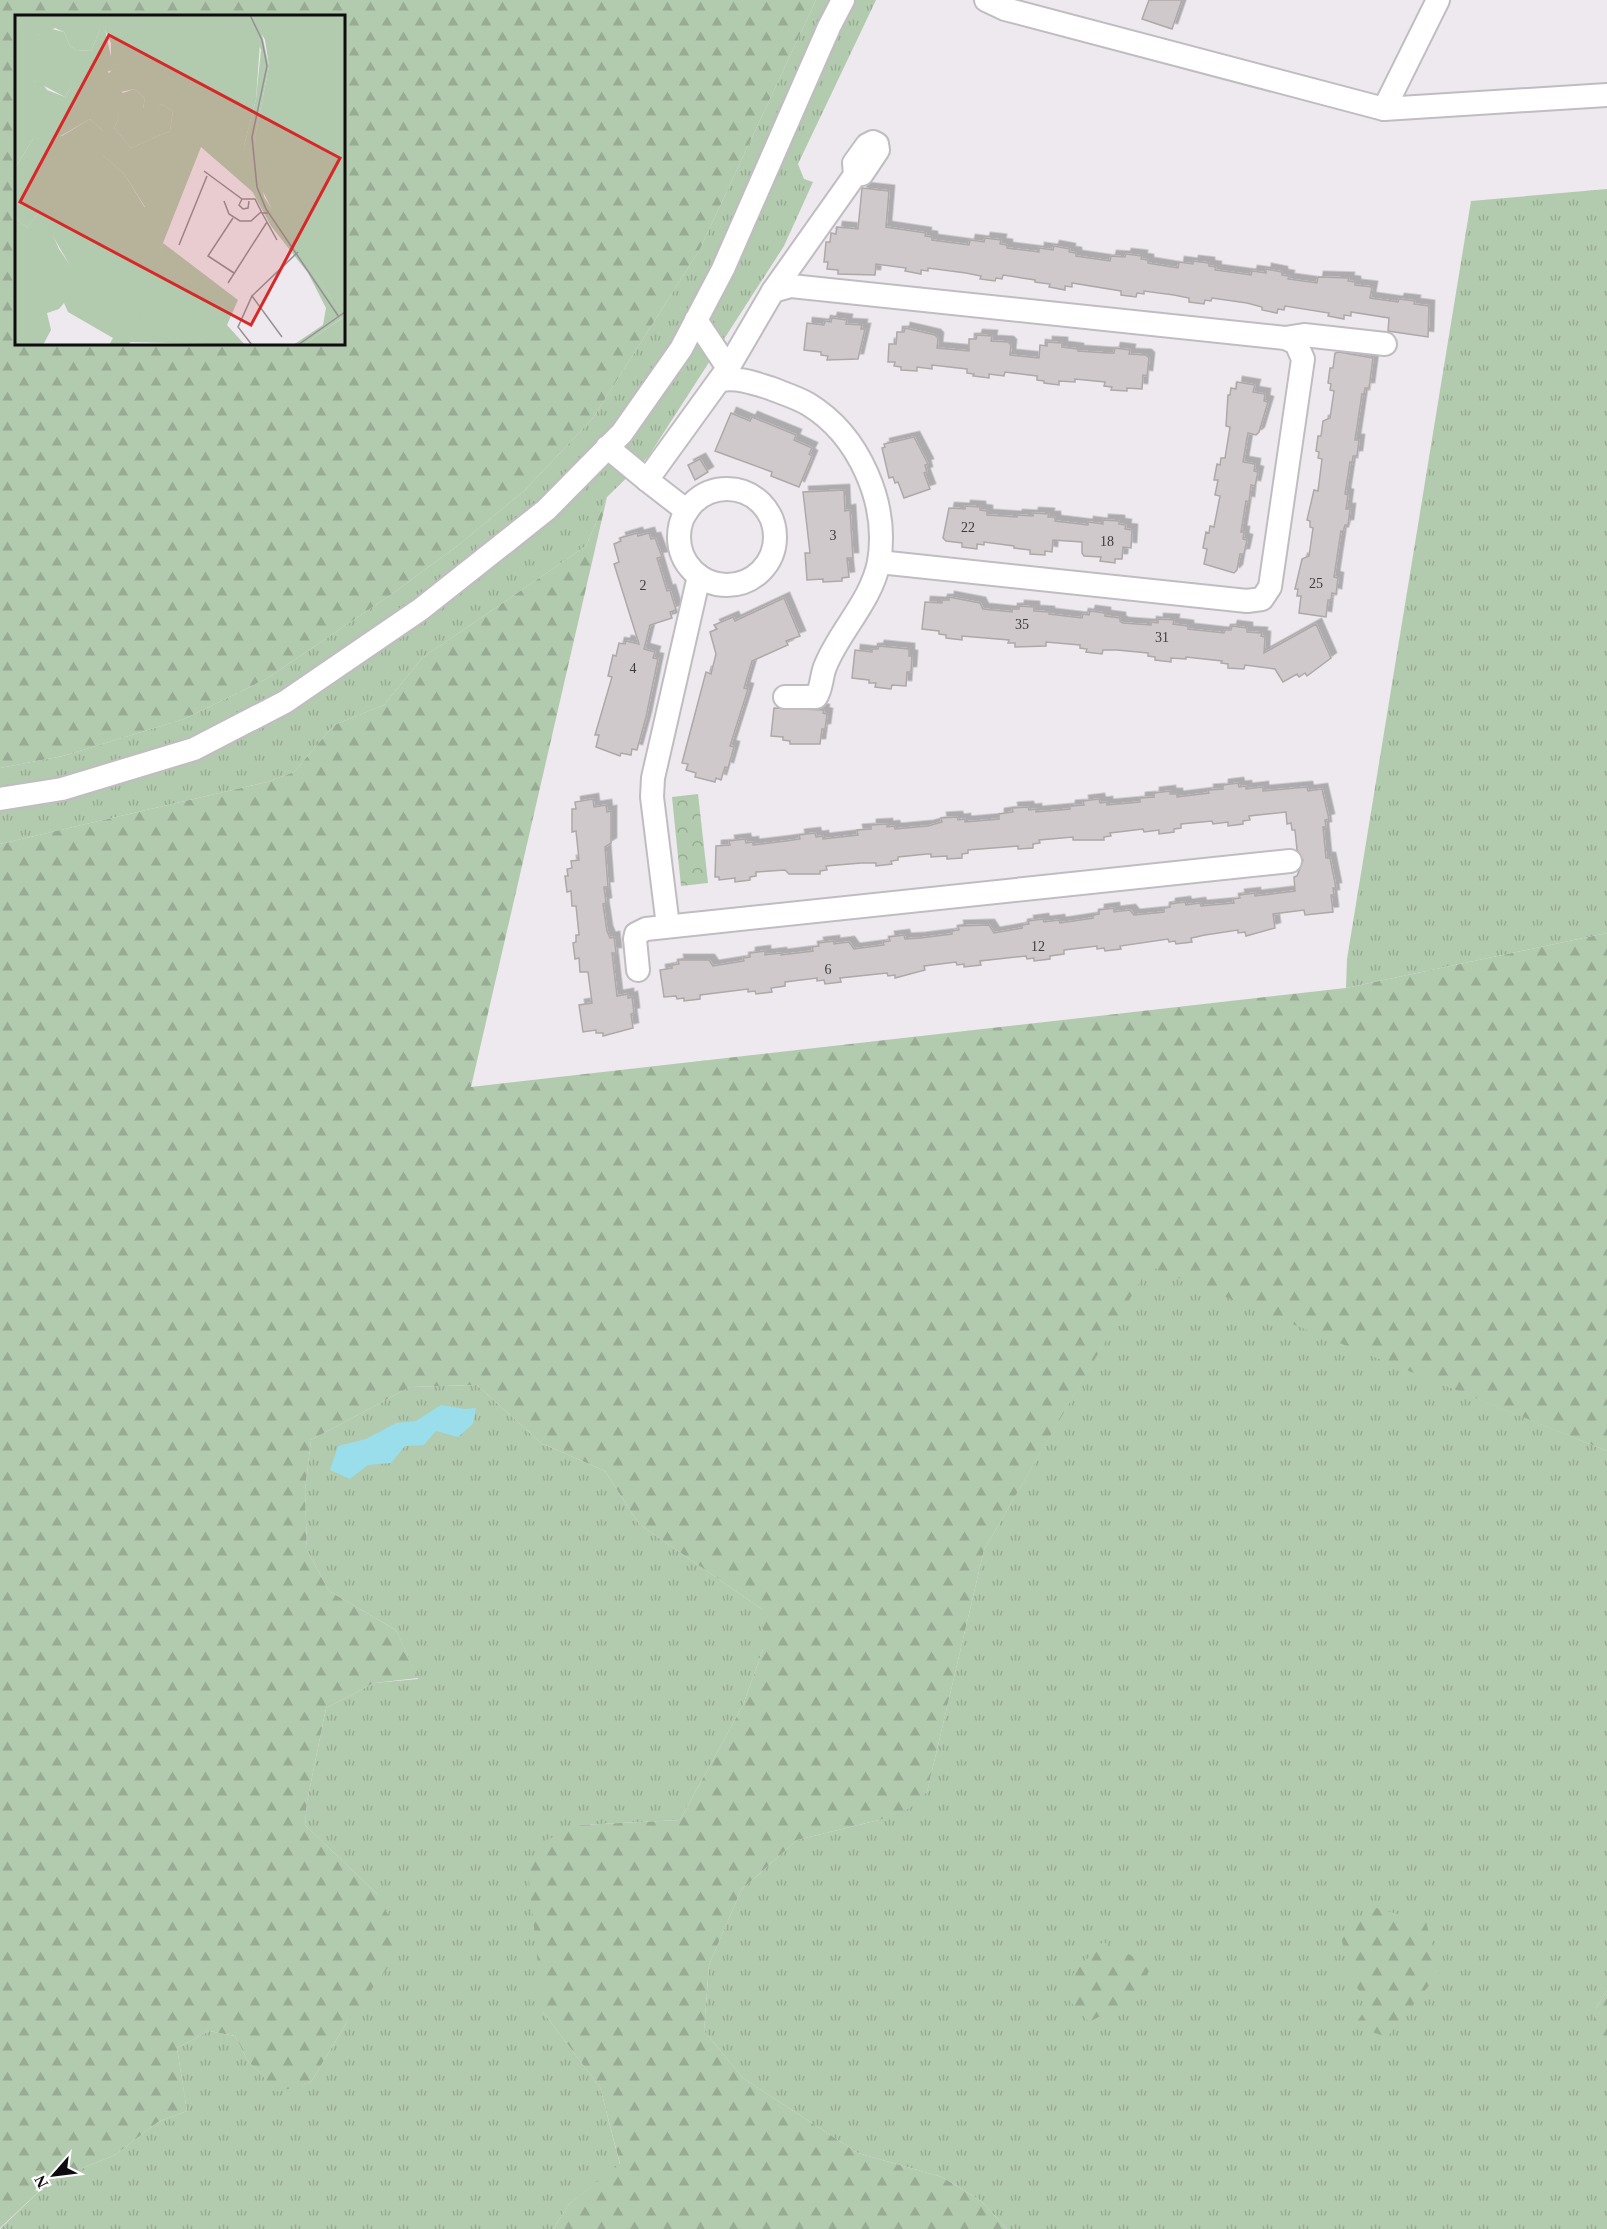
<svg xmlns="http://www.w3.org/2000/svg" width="1607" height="2229" font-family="Georgia,serif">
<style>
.grass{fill:url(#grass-tufts)}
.forest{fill:url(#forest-firs);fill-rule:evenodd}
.park{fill:url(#park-crowns)}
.water{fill:#9adeec}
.building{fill:#d0c9cb;stroke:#aea8a9;stroke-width:1.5;filter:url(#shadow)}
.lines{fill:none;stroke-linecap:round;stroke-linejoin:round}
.minor-casing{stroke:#c0bcc1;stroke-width:26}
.minor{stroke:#fff;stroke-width:22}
.labels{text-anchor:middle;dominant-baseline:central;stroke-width:5;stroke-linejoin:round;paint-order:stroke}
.number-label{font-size:14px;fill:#3e3b3d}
.inset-road{fill:none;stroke:#949194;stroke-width:1.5}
.view{fill:#d62828;fill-opacity:0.15;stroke:#d62828;stroke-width:3}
.inset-edge{fill:none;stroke:#0e0c0e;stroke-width:3}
</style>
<defs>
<pattern id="grass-tufts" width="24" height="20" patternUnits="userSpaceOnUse" patternTransform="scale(1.5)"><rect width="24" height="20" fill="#b2caae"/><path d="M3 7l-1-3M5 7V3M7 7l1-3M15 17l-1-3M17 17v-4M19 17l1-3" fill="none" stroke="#98ac94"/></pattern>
<pattern id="forest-firs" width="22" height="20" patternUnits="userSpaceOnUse" patternTransform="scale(1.5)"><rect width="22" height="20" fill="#b2caae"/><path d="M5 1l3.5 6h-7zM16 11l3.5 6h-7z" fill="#98ac94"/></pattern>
<pattern id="park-crowns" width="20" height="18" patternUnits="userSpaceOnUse" patternTransform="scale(1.5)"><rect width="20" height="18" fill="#b2caae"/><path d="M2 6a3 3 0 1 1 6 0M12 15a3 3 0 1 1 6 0" fill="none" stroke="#98ac94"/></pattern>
<filter id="shadow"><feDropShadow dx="5.5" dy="-5.5" stdDeviation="0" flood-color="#0004"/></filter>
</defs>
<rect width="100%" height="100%" fill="#ede9ee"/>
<g class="grass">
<path d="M816,0H876L798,164L804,179L813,182L784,246L648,457L607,497L586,546L422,658L384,705L334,725L294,772L267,782L0,844V768L63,756L184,719L266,679L392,594L461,543L525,490L593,418L700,249Z"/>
<path d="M1607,189V933L1346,988L1347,959L1471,201Z"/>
<path d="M1149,1265L1607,1451V1991L1596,2008L1604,2044L1607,2045V2229H1007L981,2201L942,2177L858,2153L743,2078L704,2031L709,1965L741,1890L797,1840L883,1819L927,1792L984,1550Z"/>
<path d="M477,1385L541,1443L605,1471L639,1524L763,1610V1649L743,1705L680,1820L580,1825L543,2012L600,2087L620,2165L569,2204L553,2229H0L49,2182L115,2155L158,2122L187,2111L177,2048L209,2031L235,2036L248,2061L278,2091L311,2082L347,2022L377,1894L305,1825L307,1802L326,1708L374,1683L418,1679L396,1630L329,1591L307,1550L305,1490L311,1440L410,1387Z"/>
</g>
<g class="forest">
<path d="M0,0H816L700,249L593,418L525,490L461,543L392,594L266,679L184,719L63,756L0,768ZM16,16H344V344H16Z"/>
<path d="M607,497L471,1087L1346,988L1607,933V1451L1149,1266L984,1550L927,1792L910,1808L883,1819L797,1840L741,1890L709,1965L704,2031L743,2078L858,2153L942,2177L981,2201L1007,2229H553L569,2204L620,2164L600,2087L543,2012L528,1871L542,1842L580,1825L680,1820L743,1705L763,1649V1610L639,1524L605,1471L541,1443L477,1385L410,1387L311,1440L305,1490L307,1550L329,1591L396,1630L418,1678L374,1683L326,1708L307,1802L305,1825L377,1894L404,1946L347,2022L311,2082L278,2092L248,2061L235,2036L209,2031L177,2048L187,2111L158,2122L115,2155L49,2182L0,2228V844L267,782L294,772L334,725L384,705L422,658L586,546Z"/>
<path d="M1376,1908L1426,1922L1440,1972L1387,2037L1354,2026L1368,2006L1349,1974L1341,1936Z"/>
<path d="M1103,1942L1151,1965L1140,1995L1089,2022L1069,2000L1073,1974Z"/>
<path d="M1607,1991V2045H1604L1592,2029L1596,2008Z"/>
</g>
<path class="park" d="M698,794L708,883L681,886L672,797Z"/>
<path class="water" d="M441,1405L465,1409L476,1408L473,1424L458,1437L436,1431L424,1445L405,1446L391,1463L368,1465L350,1479L330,1470L338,1446L366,1439L396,1423L416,1421Z"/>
<g class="building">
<path d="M1149,0H1182L1172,29L1142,19Z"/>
<path d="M862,188L889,191L886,227L926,233L925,236L932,237V240L969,245L970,240L984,242L985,238L1001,240L1000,244L1007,245V248L1039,252V248L1053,250L1054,246L1070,249L1069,252L1076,253V256L1110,261L1111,256L1125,257L1126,254L1142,256L1141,259L1148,260V263L1178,268L1179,262L1193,264V261L1209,263V266L1216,267L1215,270L1251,275L1252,271L1266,273V269L1282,272V275L1289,276L1288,279L1317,283L1318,277L1349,278L1348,281L1355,282V285L1372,287L1370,298L1398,302L1399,299L1415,301L1414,304L1429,306L1428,337L1388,331L1389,318L1351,312V316L1344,315V319L1328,316L1329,313L1285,306L1284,310L1278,309L1277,313L1262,310V307L1247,303L1212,298L1211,301L1205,300L1204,304L1189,302V298L1174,295L1144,291V294L1137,293L1136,297L1121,295V291L1072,283V287L1065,286V290L1049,287L1050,284L1035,282V280L1003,275L1002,279L996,278L995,281L980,279L981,276L966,273L928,268V271L921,270V274L905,271L906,268L876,264L875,275L838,274V270L827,269L828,262H824L826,242H830L831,233L836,234L837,227L858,229Z"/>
<path d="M832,318L847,320L846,324L862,325L861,329H865L858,359L827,360L828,356L821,355V352L804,350L807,323L824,325L825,321L831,322Z"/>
<path d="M905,328L935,335L938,338L937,348L969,351V339H976L977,335L992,336L991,341L1008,342L1011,345L1010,355L1039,358L1040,345L1047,346V342L1062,343V347L1078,349V351L1107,353H1114L1115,348L1130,350L1129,354L1146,355L1149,358L1147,376L1143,375L1142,389L1127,388V391L1111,390L1112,387L1104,386L1105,382L1075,379V382L1059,381V385L1044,383V381L1037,380V376L1005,372L1004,376L989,374V378L973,376L974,374L967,373V369L932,365V369L917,367V371L901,370V367L894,366L895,362H888L889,344H896L897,332H904Z"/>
<path d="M1339,352L1373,358L1369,388H1365L1364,395L1362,394L1355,440H1359L1357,456H1353L1352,463L1350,462L1345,494L1348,495L1346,509H1350L1348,525H1345L1343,532L1341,531L1334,577L1338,578L1336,594L1332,593L1331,600H1328L1326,617L1299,613L1301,596H1297L1298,589H1295L1302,559L1309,556L1313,528L1310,527V521L1307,520L1314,490L1318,491L1322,459L1318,458L1319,452L1316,451L1318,436H1321L1323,421L1330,418L1334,391L1330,390L1331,384L1328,383L1330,368H1333L1335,353Z"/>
<path d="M1237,382L1255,385L1253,392L1265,394L1264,401L1268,402L1259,432L1256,435L1248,433L1243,462L1255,464L1254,471L1258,472L1255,486L1251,485L1249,502L1246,501L1241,532H1244L1243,539L1247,540L1244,554H1240L1237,570L1234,573L1204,564L1207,549L1203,548L1206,532L1209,533L1210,526L1214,527L1220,496L1215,495L1218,480H1214L1217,464L1220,465L1221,458H1225L1230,427L1226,426L1228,395H1230L1231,388L1236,389Z"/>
<path d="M731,413L750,421L752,417L796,435L794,440L812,448L809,454L812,456L799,487L771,476L772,472L715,451Z"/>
<path d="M914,437L928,464L925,465L927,472L924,473L930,489L904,498L898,482L895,483L893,477L889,478L882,448L885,447L884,444Z"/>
<path d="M700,459L708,472L695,480L688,465Z"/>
<path d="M844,490L845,511L850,510L853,558H847L849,577L842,578V581L823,582V579L807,580L805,553H810L803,492Z"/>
<path d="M965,506L980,507V510L987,511V515L1017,517V515L1033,516V513L1049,514L1048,517H1055V521L1088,525V522L1103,524V520L1119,521V524L1126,525L1125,529L1132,530L1131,548L1123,547L1122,559H1115V563L1100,561L1101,557L1084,556L1082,553V542L1053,540L1052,552L1045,551V555L1030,554V550L1014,548V546L984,542V545L977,544V549L962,547V543L946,541L943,538L949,508L965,509Z"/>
<path d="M637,533L638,536L649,533L651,539L655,538L662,557L657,558L667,591L670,590L676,610L670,612L672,618L650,625L644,649L655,652L653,658L658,659L646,717L637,750L632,749L631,755L621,753L620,756L596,747L599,735H595L612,677L608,676L613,655L616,656L619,643L625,644L626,641L639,644L614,564L619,562L614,544L621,541L620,538Z"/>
<path d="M949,597L980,603L983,609L1012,612V609H1019V606L1034,607V611L1049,612V614L1082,618L1083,614L1089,615L1090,611L1105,613V616L1120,618V621L1123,623L1151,625V622L1158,623V619L1174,620L1173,624L1188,626V629L1224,633L1225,630H1231L1232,626L1247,628V632L1262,633L1261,636L1265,637L1264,653L1316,624L1331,658L1307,676L1305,673L1299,677L1297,674L1283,682L1275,669L1245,665L1244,669L1228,668V664L1221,663L1222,661L1186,657V659L1171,658V662L1155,660V657L1148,656V653L1117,650H1103L1102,654L1086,652L1087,649L1080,648V645L1046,642V646L1015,647V643H1008L1009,640L962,636V640L946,638V635L939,634V631L922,629L925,602L942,603V600H949Z"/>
<path d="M784,598L800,636L786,641L788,645L752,661L744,688L748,689L730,746L734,747L728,768L725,767L721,780L716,778L715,782L695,777L696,773L686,770L688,764L682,763L706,672L711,674L716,654L710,632L717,629L714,625L733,617L735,621Z"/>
<path d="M879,646L909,649V656H912L911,672H907L906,686L892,685L891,689L875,687L876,683H869V680L852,678L855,650L872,652V649H878Z"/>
<path d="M774,708L824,710L823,713L827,714L825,729H822L820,744H790V741L783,740V737L771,736Z"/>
<path d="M1238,783L1239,787L1246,786V789L1263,787V791L1307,787L1308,791L1322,789L1329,819L1325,820L1326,827H1323L1326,858H1330L1336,888H1333L1334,895H1331L1333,912L1305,915L1304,910L1273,914L1275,928L1246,936L1245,932L1238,933V930L1205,935L1191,938L1192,942L1176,944L1175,941L1169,942L1168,939L1120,946L1121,949L1105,951L1104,948L1097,949V946L1064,950V954L1050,956V959L1034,961V958L1027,959L1026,956L980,961L981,965L964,967V964L957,965L956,962L924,966L925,970L895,978V975L888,976L887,973L840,978L841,982L825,984L824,980L817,981V978L785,982V986L771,988L772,992L756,994L755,991L748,992V989L700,995V999L684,1001V998L677,999L676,996L664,997L660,970L672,968V965L679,964L678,960H709L713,966L744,961L743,958L750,957V953L765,951V955L781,953V955L813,951L812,947L819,946L818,943L834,941V944L849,942L854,949L884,945L883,942L890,941L889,937L904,935L905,939L920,938L952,934V931L959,930L958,926L989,925L994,933L1022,928V925L1029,924L1028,921L1043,919L1044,922L1059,920L1060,923L1093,918V915L1099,914V910L1114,908V912L1130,910L1134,915L1164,912V908L1170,907V904L1185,902L1186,905L1200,903L1201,906L1234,903L1233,899L1240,898L1239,895L1255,893V896L1295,891L1294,877L1297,876L1303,860L1297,850L1295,830H1292L1291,823L1287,824L1286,812L1249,816L1250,820L1243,821V824L1228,826V822L1213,824L1212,821L1181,824V828L1174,829V832L1159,834V830L1144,832L1143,829L1110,833L1111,836L1104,837V840H1073V837L1039,840L1040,843L1033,844V848L1018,849V846L968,850V853L962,854V858L947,859V856L931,857V854H927L898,857V860L891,861L892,864L876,866V863H861L826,866L827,870L820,871V874H789L785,870L756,872V876L750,877V880L735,882V878L719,880V877H715L716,846L730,845L729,841L745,839L746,843L753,842V845L786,841L800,839L799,835L815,833L816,837L823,836V839L858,835L857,830L871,829V825L887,824V827L894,826L895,829L928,826L942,822L941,818L957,817L958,820L965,819V822L999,819V814L1013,812L1012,808L1028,807L1029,810L1036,809V812L1070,809V806L1084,805L1083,801L1099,799L1100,803L1107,802V805L1140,802V798L1154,797V793L1170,791V794H1177V797L1209,793L1208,790L1223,789V785Z"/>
<path d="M593,799L594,807L606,805L607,812L611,811V843L605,847L608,887H604L606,903L603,904L607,931L610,938L614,937L616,953H612L617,996L628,994V998L632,997L634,1013L631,1014L633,1028L603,1036V1033H596V1030L583,1032L579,1005L592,1003L588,972H580L579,958L575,959L573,943L576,942V935H579L576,906H572L571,891L567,892L565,876H568L567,869L572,868L571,861L579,860L576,831L572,832V809H576L575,802Z"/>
</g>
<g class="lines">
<g class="minor-casing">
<g id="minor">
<path d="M986,0L1005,9L1384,109"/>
<path d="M1438,0L1384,109L1607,95"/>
<path d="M773,291L791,286L1285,338L1304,335L1385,344"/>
<path d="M728,368L773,291L855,175L862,174L878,150L877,144L873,142L867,145L854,163L855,175"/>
<path d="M721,380C737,377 754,383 770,388C782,393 796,397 808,404C859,435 889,503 879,562C871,602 839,631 825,667C821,677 822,688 816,697H785"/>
<path d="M607,447L647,480"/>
<circle cx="727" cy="537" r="48"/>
<path d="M687,511L647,480L728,368L696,320"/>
<path d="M879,562L1247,601L1262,599L1270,587L1303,359L1296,343L1285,338"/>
<path d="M0,799L62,789L194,749L285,702L421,609L546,510L622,433L681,349L723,269L829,27L843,0"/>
<path d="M668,926L652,797L653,778L699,576"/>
<path d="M638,970L635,939L636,934L646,929L1290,861"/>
</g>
</g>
<use href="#minor" class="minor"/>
</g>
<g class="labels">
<g class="number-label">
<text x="968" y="527">22</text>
<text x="833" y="535">3</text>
<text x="1107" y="541">18</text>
<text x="1316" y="583">25</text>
<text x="643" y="585">2</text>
<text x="1022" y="624">35</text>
<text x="1162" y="637">31</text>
<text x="633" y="668">4</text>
<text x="1038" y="946">12</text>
<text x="828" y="969">6</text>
</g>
</g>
<g transform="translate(15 15)">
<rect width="330" height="330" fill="#ede9ee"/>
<path d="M0,0H6V15L24,20L33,13L49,17L55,31L61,35L76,36L85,15L90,14L96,42L103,48L101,55L93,56L96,67L108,78L119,74L130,83L128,93L147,89L158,96L155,116L116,133L99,113L104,102L86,88H66L56,72L50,82L20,66L14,69L0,67ZM232,0H237L246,15L254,51L240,122L249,182L316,283L330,293V301L288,330H278L308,310L311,293L293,258L256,211L236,174L229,131L241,84L246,35ZM75,104L88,116V140L110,160L130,193L57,254L24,197L12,213L0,202V153L18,124L47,121ZM148,228L223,285L212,310L230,330L115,327Z" fill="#b2caae"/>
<path d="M6,0H232L245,27L241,84L229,131L240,179L186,132L148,228L119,323L113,330H94L98,323L53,297L49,288L44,294L32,298L36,315L28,330H0V202L12,213L24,197L28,198L44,234L57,253L130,192L110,160L88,140V116L75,104L42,123L18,124L0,153V67L26,66L32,75L50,82L56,72H60L66,88H86L102,95L104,102L99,113L116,133L155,116L158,96L147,89L128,94L130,83L119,74L101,78L92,60L103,49L96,46V28L90,15H85L76,36L61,35L55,31L49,17L40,13L24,20L11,19L6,15ZM237,0H330V293L324,292L316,283L261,202L245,171L240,122L254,51L250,25ZM330,301V330H288L326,304Z" fill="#b2caae"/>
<path class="inset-road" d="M235,0L247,25L252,51L237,122L242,172L251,194L324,302M189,156L227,184H240L247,198H253M227,184L224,190L228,194L233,193L234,186M209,186L214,199L225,206H236L246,197M247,198L262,225M218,203L193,241L219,258M164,230L192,161M213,268L252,207M237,281L283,237M237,330L223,312L237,281L267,322M283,330L330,297"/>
<path class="view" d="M94,20L325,143L236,310L5,187Z"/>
<rect width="330" height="330" class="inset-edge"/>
</g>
<g transform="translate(54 2175) rotate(242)" stroke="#ffffff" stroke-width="4.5" paint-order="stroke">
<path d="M0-4.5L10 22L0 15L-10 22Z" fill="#0e0c0e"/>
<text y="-9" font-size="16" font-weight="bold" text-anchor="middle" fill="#0e0c0e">N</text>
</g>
</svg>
